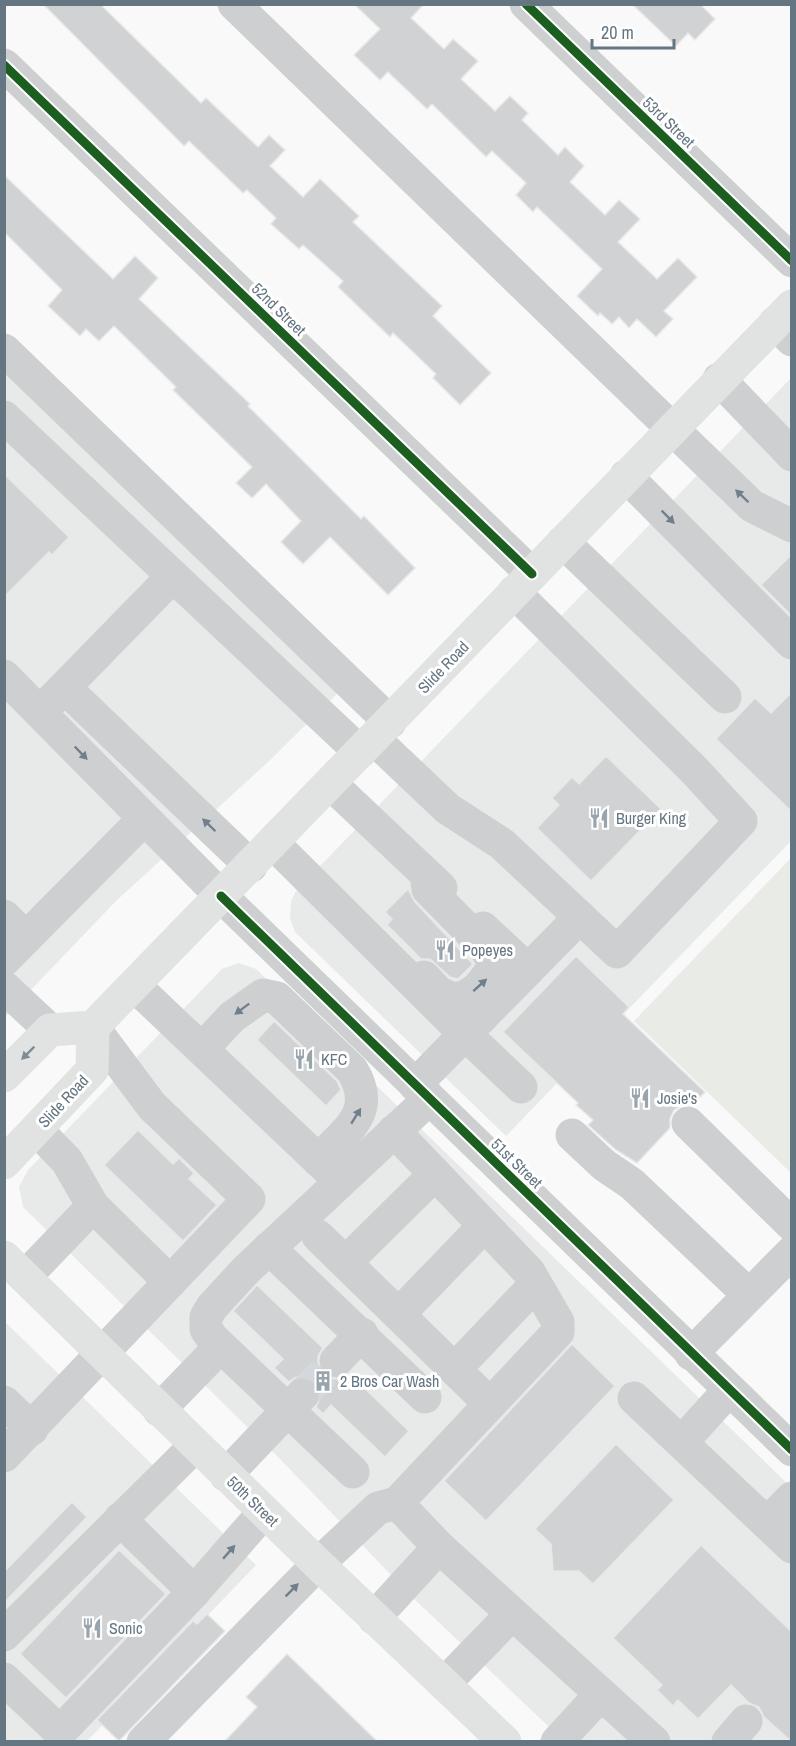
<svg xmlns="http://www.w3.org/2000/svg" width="796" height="1746" font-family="'Archivo Narrow',sans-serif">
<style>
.built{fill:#e8e9e9}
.green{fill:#e8ebe6}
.building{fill:#d0d2d3;stroke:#e8e8e8;stroke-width:1.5}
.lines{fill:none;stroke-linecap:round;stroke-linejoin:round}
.minor-tunnel{stroke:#d4d8dc;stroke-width:33;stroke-dasharray:33 16;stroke-linecap:butt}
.minor{stroke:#cecfd0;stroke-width:33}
.major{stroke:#e1e2e2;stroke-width:33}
.cycleway-casing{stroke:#fff;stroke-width:13}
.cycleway{stroke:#1b5e20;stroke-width:9}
.oneway{fill:#707f8b}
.oneway2{fill:#7e8c96}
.labels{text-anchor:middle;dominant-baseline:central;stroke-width:6;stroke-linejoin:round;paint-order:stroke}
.street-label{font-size:16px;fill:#657683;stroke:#fff}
.poi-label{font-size:16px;fill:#657683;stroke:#fff;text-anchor:start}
</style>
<rect width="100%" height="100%" fill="#f9f9f9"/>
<g class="built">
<path d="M4,368L340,691L268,762L116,901L5,1017Z"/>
<path d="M791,378V841L506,1136L295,932L290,918L291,901L296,891Z"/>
<path d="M239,963L256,969L791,1487V1738L788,1742L564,1741L412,1597L281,1460L23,1207L19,1187L28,1170L222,969Z"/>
<path d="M4,1321L256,1565L87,1741H5Z"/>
</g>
<path class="green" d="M791,858V1173L634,1021Z"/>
<g class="building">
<path d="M43,4H100L201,103L206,98L258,147L269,135L285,150L270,166L303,197L320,179L359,216L353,222L442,306L433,316L491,373L460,405L433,378L436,374L393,333L390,337L338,287L343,281L303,245L299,249L271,224L276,218L247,190L243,193L189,141L184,146Z"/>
<path d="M354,4H424L411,18L444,49L453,39L478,61L461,79L495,111L510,96L528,113L522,120L558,155L565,147L584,166L570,182L605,215L619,200L640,219L618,242L657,279L678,258L697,277L664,311L673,319L656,337L637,319L629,328L619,317L612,324L600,313L598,316L577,296L602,269L537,207L533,212L516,195L526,183L492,151L486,157L432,104L427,109L388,72L380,80L354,55L380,29Z"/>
<path d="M632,4H700L715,19L695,40L688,33L676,46Z"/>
<path d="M4,175L113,279L135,256L158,278L139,299L250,404L248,406L361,519L364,516L415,568L388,595L330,537L303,564L281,542L301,521L266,484L252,498L236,483L252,467L173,390L176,387L114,326L99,341L86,329L80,336L48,306L62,290L4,232Z"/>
<path d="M4,474L69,537L52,555L49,552L4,597Z"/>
<path d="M792,554V616L761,585Z"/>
<path d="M792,692V812L716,739L755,698L771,713Z"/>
<path d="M606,756L661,809L591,881L537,828L559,805L552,798L572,777L579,784Z"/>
<path d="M408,889L415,902L473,964L458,979L450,977L430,959H421L387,925L392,919L385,912Z"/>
<path d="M576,956L629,1007L623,1014L705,1092L693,1105H682L674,1110L670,1119V1128L637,1163L616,1150L588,1125L593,1120L576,1105L578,1103L503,1032Z"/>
<path d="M274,1021L337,1081L341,1090L326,1106L257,1040Z"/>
<path d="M138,1130L173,1164L179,1158L194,1173L189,1179L217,1205L183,1241L104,1165Z"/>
<path d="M257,1285L323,1348L318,1356V1366L323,1375L332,1379H341L350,1374L409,1431L385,1457L331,1405L323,1414L316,1407L320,1399V1390L314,1381L306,1377H296L289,1382L274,1368L283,1359L233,1311Z"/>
<path d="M572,1344L615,1386L486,1521L444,1481Z"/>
<path d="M616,1444L674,1500L593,1584L579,1571H553L551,1544L535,1529Z"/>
<path d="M72,1502L87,1517L4,1603V1572Z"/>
<path d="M701,1545L792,1632V1742L764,1717L759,1707L749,1703L731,1685L698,1719L678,1700L673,1706L657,1690L662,1685L613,1638Z"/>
<path d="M119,1550L166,1594L66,1698L20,1654Z"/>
<path d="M207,1614L225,1631L119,1741L97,1720L193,1621L197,1624Z"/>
<path d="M287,1654L378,1742H224L257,1707L246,1697Z"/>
</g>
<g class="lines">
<path class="minor-tunnel" d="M302,1395L336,1361"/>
<g class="minor">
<path d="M234,4L752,506L792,526"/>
<path d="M526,4L792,261"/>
<path d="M4,65L532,574"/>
<path d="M775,323L792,340"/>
<path d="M4,350L390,722"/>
<path d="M719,379L792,455"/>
<path d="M4,417L360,752"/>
<path d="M626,476L792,643"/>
<path d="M563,542L725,697"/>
<path d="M4,676L221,896L792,1450"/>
<path d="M65,688L251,866"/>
<path d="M48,704L173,576"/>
<path d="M374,739L448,809L502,844L617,952L741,821L695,771L514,592"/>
<path d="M330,783L441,888"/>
<path d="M273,843L465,1034L415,1085"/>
<path d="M4,916L26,938"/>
<path d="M483,928L528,970"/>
<path d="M4,960L144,819"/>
<path d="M424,977L439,993L453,999L465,997L478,988L493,969V960L483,945L428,889L426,874"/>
<path d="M134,985L333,1174"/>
<path d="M4,987L50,1030"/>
<path d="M202,1049L232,1017L263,995L277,998L352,1070C378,1112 346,1131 318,1160"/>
<path d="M521,1087L465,1034L580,917"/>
<path d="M688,1123L792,1225"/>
<path d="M37,1130L67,1161L93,1206"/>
<path d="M572,1135L604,1165L632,1184L749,1295"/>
<path d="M318,1236L490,1404"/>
<path d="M269,1248L425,1397"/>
<path d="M346,1262L435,1174"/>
<path d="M25,1277L93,1206L170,1282"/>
<path d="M399,1314L484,1226"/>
<path d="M691,1354L792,1252"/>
<path d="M336,1361L362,1334"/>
<path d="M455,1369L535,1285"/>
<path d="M634,1398L792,1547"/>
<path d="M4,1402L32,1429"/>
<path d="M159,1410L220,1347"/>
<path d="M682,1442L729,1390"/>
<path d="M4,1456L249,1199L152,1106L93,1027"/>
<path d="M353,1472L212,1338L206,1329V1317L212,1307L246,1270L429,1099"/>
<path d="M226,1475L302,1395"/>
<path d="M120,1519L194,1592"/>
<path d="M767,1523L792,1498"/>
<path d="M439,1547L654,1742"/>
<path d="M374,1618L439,1547L397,1503"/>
<path d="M4,1635L195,1446"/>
<path d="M4,1679L60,1732L194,1592L264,1512"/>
<path d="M444,1684L512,1614"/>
<path d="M143,1742L318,1564L378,1508L397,1503L558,1332V1322L529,1272L394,1131"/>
<path d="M557,1742L601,1694"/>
<path d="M728,1742L746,1721"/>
</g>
<g class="major">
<path d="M4,1076L50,1030L93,1027L792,306"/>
<path d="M4,1163L92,1070L93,1027"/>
<path d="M4,1257L318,1564L505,1742"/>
</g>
<g class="cycleway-casing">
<g id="cycleway">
<path d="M526,4L792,261"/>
<path d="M4,65L532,574"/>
<path d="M221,896L792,1450"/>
</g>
</g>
<use href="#cycleway" class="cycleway"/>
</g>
<defs><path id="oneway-solid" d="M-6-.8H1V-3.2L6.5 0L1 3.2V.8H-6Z" transform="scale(1.5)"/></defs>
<g class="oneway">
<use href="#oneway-solid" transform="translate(742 496) rotate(-136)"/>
<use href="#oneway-solid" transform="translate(668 517) rotate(45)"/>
<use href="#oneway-solid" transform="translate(81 753) rotate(46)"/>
<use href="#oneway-solid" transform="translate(209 825) rotate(-136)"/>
<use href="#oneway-solid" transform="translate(480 985) rotate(-42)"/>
<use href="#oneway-solid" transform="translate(242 1009) rotate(143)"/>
<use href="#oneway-solid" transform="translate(356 1116) rotate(-58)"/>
<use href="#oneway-solid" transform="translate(229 1552) rotate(-49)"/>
<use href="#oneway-solid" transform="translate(292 1590) rotate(-45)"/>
</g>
<use class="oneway2" href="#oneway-solid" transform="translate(28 1053) rotate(135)"/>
<defs>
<g id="restaurant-bare" transform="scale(1.62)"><path d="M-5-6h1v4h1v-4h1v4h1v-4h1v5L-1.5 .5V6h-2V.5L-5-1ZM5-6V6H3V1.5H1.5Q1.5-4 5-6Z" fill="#99a4ac" stroke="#fff" stroke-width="2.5" paint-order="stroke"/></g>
<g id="building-bare" transform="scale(1.62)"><path d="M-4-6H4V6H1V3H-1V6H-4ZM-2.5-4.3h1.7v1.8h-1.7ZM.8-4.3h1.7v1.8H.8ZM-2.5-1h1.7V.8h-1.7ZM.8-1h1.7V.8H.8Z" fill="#99a4ac" stroke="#fff" stroke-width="2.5" paint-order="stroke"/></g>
</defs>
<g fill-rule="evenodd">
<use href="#restaurant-bare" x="599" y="818"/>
<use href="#restaurant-bare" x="445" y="950"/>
<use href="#restaurant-bare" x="304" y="1059"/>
<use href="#restaurant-bare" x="640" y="1098"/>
<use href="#building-bare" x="323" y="1381"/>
<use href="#restaurant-bare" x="92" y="1628"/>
</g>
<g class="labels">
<g class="street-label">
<text transform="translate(669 122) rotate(44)">53rd Street</text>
<text transform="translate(279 309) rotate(44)">52nd Street</text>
<text transform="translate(443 667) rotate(-46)">Slide Road</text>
<text transform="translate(63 1101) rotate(-47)">Slide Road</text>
<text transform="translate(517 1163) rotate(44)">51st Street</text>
<text transform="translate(253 1501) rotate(44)">50th Street</text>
</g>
<g class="poi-label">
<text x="616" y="818">Burger King</text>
<text x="462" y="950">Popeyes</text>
<text x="321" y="1059">KFC</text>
<text x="657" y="1098">Josie's</text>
<text x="340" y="1381">2 Bros Car Wash</text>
<text x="109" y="1628">Sonic</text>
</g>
</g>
<rect width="796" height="1746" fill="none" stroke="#657683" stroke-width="12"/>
<path d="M592 39v9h82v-9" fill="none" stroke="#657683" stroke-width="3"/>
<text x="601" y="39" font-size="18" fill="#657683" stroke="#ffffff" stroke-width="4.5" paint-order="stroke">20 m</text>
</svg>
